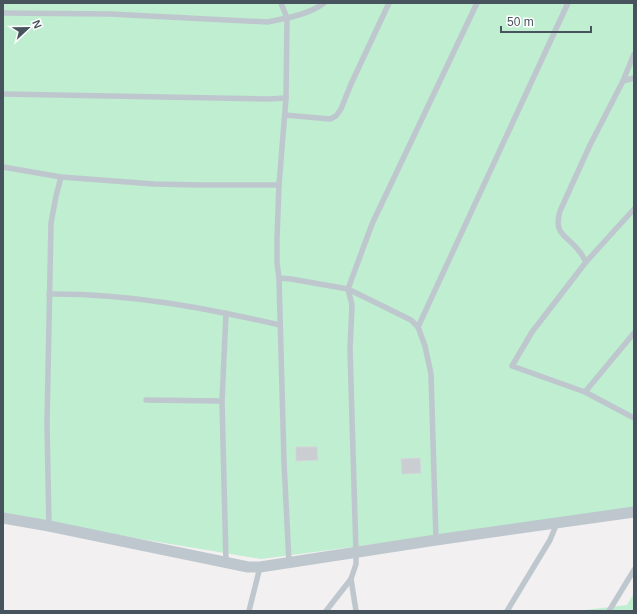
<svg xmlns="http://www.w3.org/2000/svg" width="637" height="614" font-family="Arial,sans-serif">
<style>
.green{fill:#bfeed0}
.building{fill:#cacdd2;stroke:#d4d6db}
.lines{fill:none;stroke-linecap:round;stroke-linejoin:round}
.lane{stroke:#bec7ce;stroke-width:5.5}
.street{stroke:#bec7ce;stroke-width:11}
</style>
<rect width="100%" height="100%" fill="#f2f0f0"/>
<g class="green">
<path d="M3,3H634V510L261,559L3,516Z"/>
<path d="M634,593V611H577L627,605Z"/>
</g>
<g class="building">
<path d="M296,447H317L318,460L296,461Z"/>
<path d="M420,458L421,473L402,474L401,459Z"/>
</g>
<g class="lines">
<g class="lane">
<path d="M281,3L287,18L286,98L279,185L277,238V263L279,278L284,462L289,563"/>
<path d="M3,13L110,14L268,22C287,18 308,15 324,3"/>
<path d="M623,81L634,78"/>
<path d="M3,94L268,99L286,98"/>
<path d="M285,115L330,119L336,116L341,109L351,84L389,3"/>
<path d="M3,167L61,177L154,184L201,185H279"/>
<path d="M634,209L586,262L532,332L512,366L585,392L634,418"/>
<path d="M586,262C584,259 582,254 579,251C567,235 553,235 560,211L590,145L623,81L634,54"/>
<path d="M279,278L291,279L348,289L411,320L418,327"/>
<path d="M49,294C127,293 205,308 280,325"/>
<path d="M226,313L222,401L226,562"/>
<path d="M585,392L634,333"/>
<path d="M146,400L222,401"/>
<path d="M49,526L47,424L51,223L56,196L61,177"/>
<path d="M436,540L431,374L425,346L418,327L568,3"/>
<path d="M249,611L260,567"/>
<path d="M326,611L351,579"/>
<path d="M356,611L351,579L356,564V553L350,349L352,305L348,289L372,224L477,3"/>
<path d="M507,611L550,540L557,523"/>
<path d="M609,611L634,570"/>
</g>
<path class="street" d="M3,518L49,526L248,567H260L436,540L634,512"/>
</g>
<rect width="637" height="614" fill="none" stroke="#48545d" stroke-width="8"/>
<g transform="translate(28 28) rotate(68)" stroke="#ffffff" stroke-width="3" paint-order="stroke">
<path d="M0-3L7 15L0 10L-7 15Z" fill="#48545d"/>
<text y="-6" font-size="11" font-weight="bold" text-anchor="middle" fill="#48545d">N</text>
</g>
<path d="M501 26v6h90v-6" fill="none" stroke="#48545d" stroke-width="2"/>
<text x="507" y="26" font-size="12" fill="#48545d" stroke="#ffffff" stroke-width="3" paint-order="stroke">50 m</text>
</svg>
